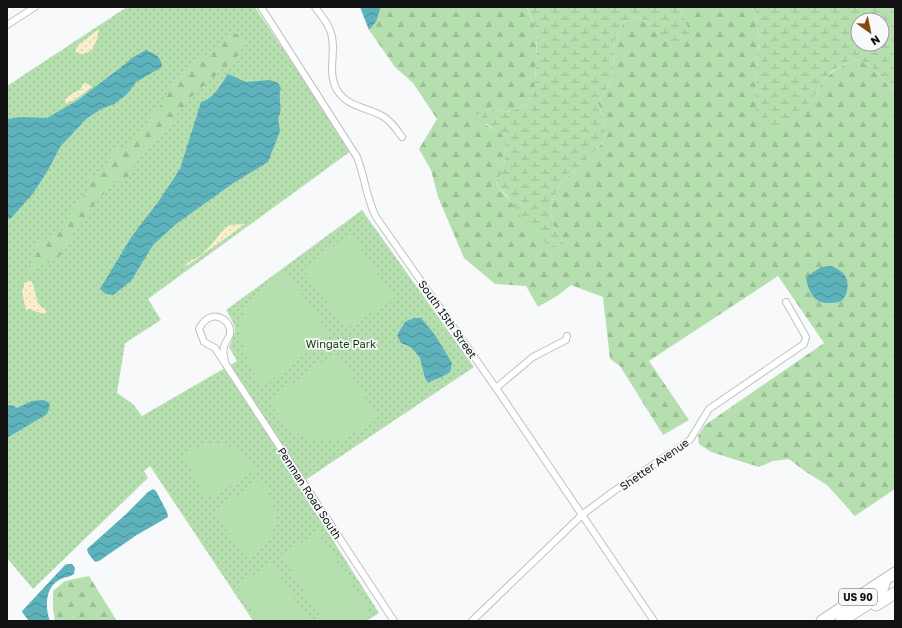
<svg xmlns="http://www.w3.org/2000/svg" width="902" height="628" font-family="'Golos Text',sans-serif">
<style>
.grass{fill:url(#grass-dots)}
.forest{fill:url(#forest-firs)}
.wetland{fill:url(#wetland-marsh);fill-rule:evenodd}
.sand{fill:url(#sand-dots)}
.pitch{fill:#b6dfaf}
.water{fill:url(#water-waves)}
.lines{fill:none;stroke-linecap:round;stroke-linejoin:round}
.street-casing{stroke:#c0c0c1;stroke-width:8}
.highway-casing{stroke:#c0c0c1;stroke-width:13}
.street{stroke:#fff;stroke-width:6}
.highway{stroke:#fff;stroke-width:11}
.labels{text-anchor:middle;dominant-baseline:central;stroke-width:3.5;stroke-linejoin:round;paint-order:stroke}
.shield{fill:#f8f9fa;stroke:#575758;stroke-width:1}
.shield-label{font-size:10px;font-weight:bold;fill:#121212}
.street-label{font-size:11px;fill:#121212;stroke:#f8f9fa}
.park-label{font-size:11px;fill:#0e3906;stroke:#f8f9fa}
</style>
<defs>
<pattern id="grass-dots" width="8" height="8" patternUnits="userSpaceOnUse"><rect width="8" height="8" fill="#b6dfaf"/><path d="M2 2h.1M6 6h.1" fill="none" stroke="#9bbe96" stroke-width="1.8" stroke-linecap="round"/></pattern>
<pattern id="forest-firs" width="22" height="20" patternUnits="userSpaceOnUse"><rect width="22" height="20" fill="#b6dfaf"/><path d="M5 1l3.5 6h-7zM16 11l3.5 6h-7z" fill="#9bbe96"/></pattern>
<pattern id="wetland-marsh" width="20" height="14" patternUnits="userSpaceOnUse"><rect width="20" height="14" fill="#b6dfaf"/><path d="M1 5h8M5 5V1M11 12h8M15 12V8" fill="none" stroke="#9bbe96"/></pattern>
<pattern id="sand-dots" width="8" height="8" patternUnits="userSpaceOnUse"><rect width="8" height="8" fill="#f9efca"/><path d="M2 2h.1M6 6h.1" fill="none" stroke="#d4ccac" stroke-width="1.8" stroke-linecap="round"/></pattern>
<pattern id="water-waves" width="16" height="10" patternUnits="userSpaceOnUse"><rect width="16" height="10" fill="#5db2bc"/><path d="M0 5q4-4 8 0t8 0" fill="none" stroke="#4b8f97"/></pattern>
</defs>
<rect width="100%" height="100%" fill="#f8f9fa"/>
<path class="grass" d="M127,7H255L351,151L148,299L161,320L125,343L117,393L133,404L142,416L237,361L229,347C238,328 236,327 226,310L362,210L474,367L298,485L379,613L366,621H253L150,466L144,471L148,478L33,589L7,558V86Z"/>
<g class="forest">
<path d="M381,7L527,8L537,32L535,86L528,105L507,112L486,109V125L503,134C508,156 505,164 496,184L545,243H564L553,225L550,205L562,181L586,161L606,138L603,117L598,103L612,78L615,39L624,22L637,17L647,22L659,35L684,17L679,7H751L755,10L759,40L755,99L807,109L822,83L833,71L854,59L868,64L895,93V489L855,516L827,485L806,472L789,459L773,461L759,467L711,452L699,444L698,436L705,425L824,343L778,276L649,361L689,420L663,435L620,366L610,359L603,297L571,285L557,296L538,307L526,286L495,284L464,258L438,197L431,170L419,149L437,119L413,83L395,67L369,30L376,22Z"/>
<path d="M237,34L244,43L241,53L191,97L169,125L153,142L131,169L129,179L113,183L106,191L93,206L85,218L81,222L71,235L68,246L58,258L28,273C29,261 38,253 37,242L41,238L49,239L63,229L69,215L82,200L88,188L86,184L92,174L99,177L111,155L113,148L117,147L119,150L123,151L128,142L143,131L148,120L159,108L167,92L182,74L224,40L232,35Z"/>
<path d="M89,576L117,621H55L53,609V591L65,581Z"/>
</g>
<g class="wetland">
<path d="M527,7H679L684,17L692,38L672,44L659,35L647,22L637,17L624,22L615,39L612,78L598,103L603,117L606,138L586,161L562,181L550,205L553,225L564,243L563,250L545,243L522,218L507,196L496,184C505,164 508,156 503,135L474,116L486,109L507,112L528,105L535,86L537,32Z"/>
<path d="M751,7H895V93L868,64L854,59L832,71L822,83L807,109L781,131L764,129L757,124L755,99L759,40L755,10ZM858,20H882V44H858Z"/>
</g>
<g class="sand">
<path d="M99,29L97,39L92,50C85,54 82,56 75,51L78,45Z"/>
<path d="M86,83L92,87L74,100L66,104L65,99L73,93L80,90L83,84Z"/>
<path d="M244,224V225L184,268C188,259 194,260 201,255C211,247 218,235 227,226L230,225Z"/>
<path d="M31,281C37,289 34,305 45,309L47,312L43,314L29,309L26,310L22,292L25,282Z"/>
</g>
<g class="pitch">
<path d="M351,233L395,299L348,327L343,326L303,269Z"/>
<path d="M285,271L329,332L327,337L262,388C246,364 232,329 249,301C254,294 277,278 285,271Z"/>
<path d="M332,355L341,357L378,419L339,441H316L294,433L285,424L268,401Z"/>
<path d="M221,443C241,449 243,455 255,471L211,497L204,495L184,454L202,445Z"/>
<path d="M261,480C283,515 282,536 246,558L217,516L219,508Z"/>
<path d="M318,532L372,615L362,621H323L281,555Z"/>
<path d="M272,563L308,621H258L236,586Z"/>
</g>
<g class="water">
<path d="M360,7H381L376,22L369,30Z"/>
<path d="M146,50C155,54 161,56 162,67L136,82L127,94L114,104L101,109L86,119L60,147L48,170L34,192L21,207L11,218L7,219V119L21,117L47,118L78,100L124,65L132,58Z"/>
<path d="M228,74L246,82L270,80L278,83L281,88C277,98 284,108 278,118L280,131L268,162L232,184L176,224L153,245L131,281L113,295L106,294L100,289L132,236L158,202L180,169L201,102C214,99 221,84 228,74Z"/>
<path d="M832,266C835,268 840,270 843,273C850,280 849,295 841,301C837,303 832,303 828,303C813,303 808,290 806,277L821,267Z"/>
<path d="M414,318H421L435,335L452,363L450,372C443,377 435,379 428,383L425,378L420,358L411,347L401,343L397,335L405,322Z"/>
<path d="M43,400L48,402L50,405L47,414L7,438V406L11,405L17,408L32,401Z"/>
<path d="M153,489L156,491L167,512L168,517L135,536L131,539L99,561L95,562L88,553L87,549L125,515L148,492Z"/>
<path d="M68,564H72L75,568L74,574C70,577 64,577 59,580C45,588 45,607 50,621H29L22,612L23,610L65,565Z"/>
</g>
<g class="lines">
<g class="street-casing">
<g id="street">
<path d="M261,7L357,157C365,177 366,198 376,217L496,388L654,621"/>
<path d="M315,7C320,14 327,22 330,30C338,49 326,71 337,90C348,108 368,107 384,117C392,122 397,130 402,137"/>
<path d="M7,25L35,7"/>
<path d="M226,365C225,360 222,353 224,347C225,341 230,338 230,333C231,322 219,313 209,318C203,321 202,324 199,329L204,342L215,348L394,621"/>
<path d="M496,388L533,357L566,340L567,336"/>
<path d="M472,621L583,514L614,491L690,440L709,409L804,344L806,337L786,302"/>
</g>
</g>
<g class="highway-casing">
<g id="highway">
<path d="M876,605L895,593"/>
<path d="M822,621L895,573"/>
<path d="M841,621L880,596L885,580"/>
</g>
</g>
<use href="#street" class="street"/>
<use href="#highway" class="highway"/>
</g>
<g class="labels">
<rect class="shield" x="839" y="589" width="38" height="16" rx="3"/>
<g class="shield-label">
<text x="858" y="597">US 90</text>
</g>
<g class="street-label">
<text transform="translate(448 319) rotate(55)">South 15th Street</text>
<text transform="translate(654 464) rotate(-35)">Shetter Avenue</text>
<text transform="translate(310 493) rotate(57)">Penman Road South</text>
</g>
<g class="park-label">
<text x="341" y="343">Wingate Park</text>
</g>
</g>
<rect width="902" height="628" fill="none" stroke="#121212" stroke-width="16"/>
<g transform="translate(870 32) rotate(147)"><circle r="19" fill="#f8f9fa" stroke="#9c9d9d"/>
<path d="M0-3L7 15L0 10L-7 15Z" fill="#87480e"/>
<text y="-6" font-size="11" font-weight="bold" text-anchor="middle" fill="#121212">N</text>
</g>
</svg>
